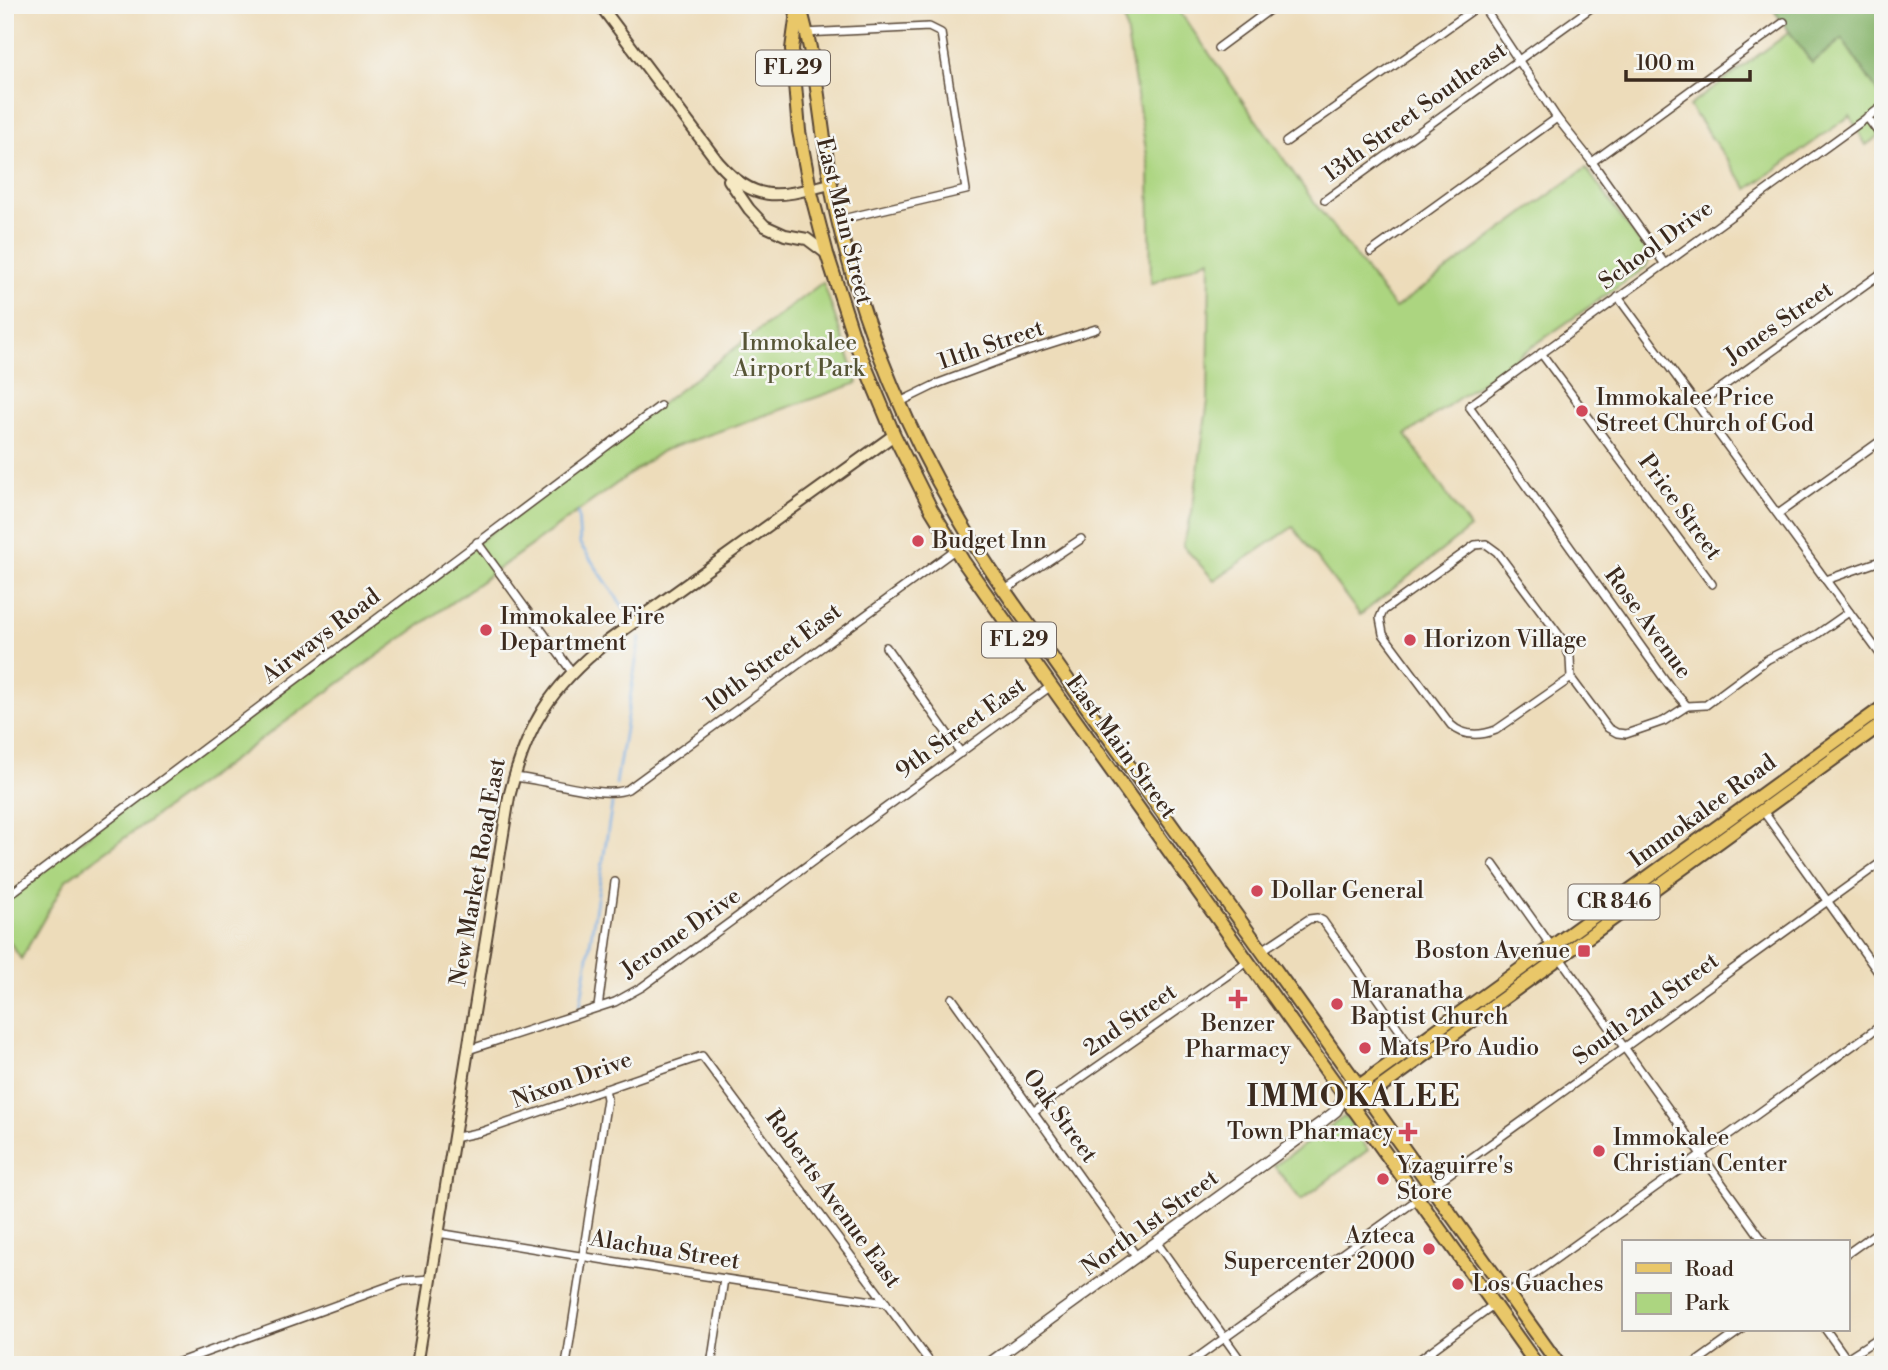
<svg xmlns="http://www.w3.org/2000/svg" width="1888" height="1370" font-family="'Libre Bodoni',serif">
<style>
.green{fill:#acd580;stroke:#74804f;stroke-width:2}
.forest{fill:#89b66e;stroke:#627046;stroke-width:2}
.lines{fill:none;stroke-linecap:round;stroke-linejoin:round}
.stream{stroke:#74ace3;stroke-width:2.5}
.minor-casing{stroke:#564535;stroke-width:10}
.tertiary-casing{stroke:#564535;stroke-width:13}
.secondary-casing{stroke:#564535;stroke-width:14}
.primary-casing{stroke:#564535;stroke-width:16}
.trunk-casing{stroke:#564535;stroke-width:16}
.minor{stroke:#fff;stroke-width:7}
.tertiary{stroke:#fff;stroke-width:10}
.secondary{stroke:#f6e9c3;stroke-width:10}
.primary{stroke:#e9c769;stroke-width:12}
.trunk{stroke:#e9c769;stroke-width:12}
.poi-dot{fill:#d1495b;stroke:#f6f6f2;stroke-width:2.5}
.labels{text-anchor:middle;dominant-baseline:central;stroke-width:5;stroke-linejoin:round;paint-order:stroke}
.shield{fill:#f6f6f2;stroke:#73675e;stroke-width:2}
.shield-label{font-size:21px;font-weight:bold;fill:#3b2a1e}
.street-label{font-size:23px;fill:#3b2a1e;stroke:#f6f6f2}
.park-label{font-size:23px;fill:#575536;stroke:#f6f6f2}
.poi-label{font-size:23px;fill:#3b2a1e;stroke:#f6f6f2;text-anchor:start}
.district-label{font-size:30px;font-weight:bold;letter-spacing:2px;fill:#3b2a1e;stroke:#f6f6f2}
</style>
<rect width="100%" height="100%" fill="#f6f6f2"/>
<filter id="ink" filterUnits="userSpaceOnUse"><feTurbulence type="fractalNoise" baseFrequency=".0143" numOctaves="2"/><feDisplacementMap in="SourceGraphic" scale="14" xChannelSelector="R" yChannelSelector="G"/><feConvolveMatrix kernelMatrix="1 2 1 2 8 2 1 2 1" color-interpolation-filters="sRGB"/></filter>
<filter id="wash" filterUnits="userSpaceOnUse"><feTurbulence type="fractalNoise" baseFrequency=".00686" numOctaves="4" result="noise"/><feDisplacementMap in="SourceGraphic" scale="28" xChannelSelector="R" yChannelSelector="G"/><feGaussianBlur stdDeviation="1.57" result="paint"/><feColorMatrix in="noise" values="0 0 0 0 0 0 0 0 0 0 0 0 0 0 0 0 0 1.4 0 .05"/><feComposite in="paint" operator="in"/></filter>
<g filter="url(#wash)">
<rect width="100%" height="100%" fill="#eddcba"/>
<g class="green">
<path d="M1122,5H1175L1316,205L1395,308L1586,168L1650,257L1646,267L1406,435L1470,528L1360,615L1293,527L1214,580L1183,546L1192,512L1208,401L1210,259L1151,284L1149,168Z"/>
<path d="M1790,32L1812,63L1842,39L1878,92L1883,89V133L1866,145L1850,116L1748,189L1689,106Z"/>
<path d="M823,282L858,383L662,451L66,880L21,959L5,935V898Z"/>
<path d="M1344,1117L1348,1119L1368,1150L1301,1200L1274,1166Z"/>
</g>
<path class="forest" d="M1770,5H1883V89L1878,92L1842,39L1812,63Z"/>
<g class="lines">
<g class="stream">
<path d="M578,513L580,544L626,611"/>
<path d="M616,784L640,637"/>
<path d="M580,1007L612,804"/>
</g>
</g>
</g>
<g filter="url(#ink)">
<g class="lines">
<g class="minor-casing">
<g id="minor">
<path d="M1482,5L1557,118L1592,162L1664,263"/>
<path d="M804,33L929,27L941,33L966,190L838,220"/>
<path d="M1218,48L1276,5"/>
<path d="M1867,117L1883,139"/>
<path d="M1286,142L1480,5"/>
<path d="M1592,162L1784,22"/>
<path d="M1325,200L1595,5"/>
<path d="M1371,252L1557,118"/>
<path d="M1618,297L1883,658"/>
<path d="M1541,353L1712,584"/>
<path d="M900,402L939,383L1014,355L1096,329"/>
<path d="M1697,405L1883,272"/>
<path d="M1778,514L1883,439"/>
<path d="M477,542L572,672"/>
<path d="M1826,580L1883,560"/>
<path d="M1005,590L1081,539"/>
<path d="M1849,612L1816,635L1768,659L1706,705L1687,706L1670,687L1469,406L1883,106"/>
<path d="M886,647L961,753"/>
<path d="M1571,678L1496,730C1480,736 1464,737 1451,725L1383,634L1380,618L1383,611L1475,545L1486,544L1497,552L1562,639L1570,657L1571,678L1608,728L1617,733L1626,734L1664,721L1687,706"/>
<path d="M514,777C543,779 605,800 628,789L956,549"/>
<path d="M1763,811L1883,979"/>
<path d="M1493,864L1552,947"/>
<path d="M5,898L660,406"/>
<path d="M1261,951L1309,919L1317,918L1323,921L1412,1048"/>
<path d="M1560,958L1764,1242"/>
<path d="M952,998L1137,1257"/>
<path d="M598,1007L615,882"/>
<path d="M468,1050L615,1002L642,987L1051,686"/>
<path d="M1034,1111L1248,961"/>
<path d="M453,1138L481,1132L702,1056L932,1365"/>
<path d="M1431,1187L1883,861"/>
<path d="M438,1233L679,1272L886,1303"/>
<path d="M1157,1243L1244,1365"/>
<path d="M1848,1253L1883,1228"/>
<path d="M1508,1293L1883,1024"/>
<path d="M1826,1330L1851,1365"/>
<path d="M1847,1358L1883,1335"/>
<path d="M171,1365L403,1281L431,1279"/>
<path d="M566,1365L607,1099L605,1089"/>
<path d="M711,1365L724,1279"/>
<path d="M1187,1365L1418,1199"/>
<path d="M1412,1365L1493,1305"/>
<path d="M1692,1365L1741,1330"/>
</g>
</g>
<g class="tertiary-casing">
<path id="tertiary" d="M987,1365L1322,1122L1336,1111L1344,1097"/>
</g>
<g class="secondary-casing">
<g id="secondary">
<path d="M600,5L718,162C756,205 779,197 830,184"/>
<path d="M729,180L749,209L765,226L785,235L807,239L827,254"/>
<path d="M417,1365L509,797C527,725 549,688 608,641L894,435"/>
</g>
</g>
<g class="primary-casing">
<g id="primary">
<path d="M1344,1097L1883,707"/>
<path d="M1352,1108L1883,723"/>
</g>
</g>
<g class="trunk-casing">
<g id="trunk">
<path d="M798,5L792,49L799,131L810,189L827,254L856,344L894,435L931,509L963,561L1051,686L1537,1365"/>
<path d="M799,5C821,75 821,149 838,220C863,326 907,431 962,524C997,584 1040,639 1079,696L1559,1365"/>
</g>
</g>
<use href="#minor" class="minor"/>
<use href="#tertiary" class="tertiary"/>
<use href="#secondary" class="secondary"/>
<use href="#primary" class="primary"/>
<use href="#trunk" class="trunk"/>
</g>
</g>
<g class="poi-dot">
<circle cx="1582" cy="411" r="7"/>
<circle cx="918" cy="541" r="7"/>
<circle cx="486" cy="630" r="7"/>
<circle cx="1410" cy="640" r="7"/>
<circle cx="1257" cy="891" r="7"/>
<rect x="1577" y="944" width="14" height="14" rx="3.5"/>
<path d="M1234.5 988.5h7v7h7v7h-7v7h-7v-7h-7v-7h7z"/>
<circle cx="1337" cy="1004" r="7"/>
<circle cx="1365" cy="1048" r="7"/>
<path d="M1404.5 1121.5h7v7h7v7h-7v7h-7v-7h-7v-7h7z"/>
<circle cx="1599" cy="1151" r="7"/>
<circle cx="1383" cy="1179" r="7"/>
<circle cx="1429" cy="1249" r="7"/>
<circle cx="1458" cy="1284" r="7"/>
</g>
<g class="labels">
<g class="shield">
<rect x="756" y="50.5" width="74" height="35" rx="5"/>
<rect x="982" y="622.5" width="74" height="35" rx="5"/>
<rect x="1568.5" y="884.5" width="91" height="35" rx="5"/>
</g>
<g class="shield-label">
<text x="793" y="68">FL 29</text>
<text x="1019" y="640">FL 29</text>
<text x="1614" y="902">CR 846</text>
</g>
<g class="street-label">
<text transform="translate(1415 112) rotate(-36)">13th Street Southeast</text>
<text transform="translate(844 221) rotate(76)">East Main Street</text>
<text transform="translate(1656 245) rotate(-36)">School Drive</text>
<text transform="translate(1779 323) rotate(-35)">Jones Street</text>
<text transform="translate(991 345) rotate(-19)">11th Street</text>
<text transform="translate(1680 507) rotate(54)">Price Street</text>
<text transform="translate(1648 623) rotate(54)">Rose Avenue</text>
<text transform="translate(321 636) rotate(-37)">Airways Road</text>
<text transform="translate(773 658) rotate(-37)">10th Street East</text>
<text transform="translate(961 728) rotate(-36)">9th Street East</text>
<text transform="translate(1121 747) rotate(54)">East Main Street</text>
<text transform="translate(1703 811) rotate(-36)">Immokalee Road</text>
<text transform="translate(478 872) rotate(-80)">New Market Road East</text>
<text transform="translate(681 933) rotate(-35)">Jerome Drive</text>
<text transform="translate(1646 1009) rotate(-36)">South 2nd Street</text>
<text transform="translate(1130 1020) rotate(-35)">2nd Street</text>
<text transform="translate(572 1080) rotate(-20)">Nixon Drive</text>
<text transform="translate(1060 1116) rotate(54)">Oak Street</text>
<text transform="translate(833 1199) rotate(54)">Roberts Avenue East</text>
<text transform="translate(1150 1223) rotate(-36)">North 1st Street</text>
<text transform="translate(665 1250) rotate(9)">Alachua Street</text>
</g>
<g class="park-label">
<text x="799" y="343">Immokalee<tspan x="799" dy="26">Airport Park</tspan></text>
</g>
<g class="poi-label">
<text x="1596" y="398">Immokalee Price<tspan x="1596" dy="26">Street Church of God</tspan></text>
<text x="932" y="541">Budget Inn</text>
<text x="500" y="617">Immokalee Fire<tspan x="500" dy="26">Department</tspan></text>
<text x="1424" y="640">Horizon Village</text>
<text x="1271" y="891">Dollar General</text>
<text x="1570" y="951" text-anchor="end">Boston Avenue</text>
<text x="1351" y="991">Maranatha<tspan x="1351" dy="26">Baptist Church</tspan></text>
<text x="1238" y="1024" text-anchor="middle">Benzer<tspan x="1238" dy="26">Pharmacy</tspan></text>
<text x="1379" y="1048">Mats Pro Audio</text>
<text x="1394" y="1132" text-anchor="end">Town Pharmacy</text>
<text x="1613" y="1138">Immokalee<tspan x="1613" dy="26">Christian Center</tspan></text>
<text x="1397" y="1166">Yzaguirre's<tspan x="1397" dy="26">Store</tspan></text>
<text x="1415" y="1236" text-anchor="end">Azteca<tspan x="1415" dy="26">Supercenter 2000</tspan></text>
<text x="1472" y="1284">Los Guaches</text>
</g>
<g class="district-label">
<text x="1354" y="1097">IMMOKALEE</text>
</g>
</g>
<rect width="1888" height="1370" fill="none" stroke="#f6f6f2" stroke-width="28"/>
<rect x="1622" y="1240" width="228" height="91" fill="#f6f6f2" stroke="#aba49d" stroke-width="2"/>
<rect x="1636" y="1263" width="35" height="10" fill="#e9c769" stroke="#aba49d" stroke-width="2"/>
<text x="1685" y="1276" font-size="21" fill="#3b2a1e">Road</text>
<rect x="1636" y="1293" width="35" height="21" fill="#acd580" stroke="#aba49d" stroke-width="2"/>
<text x="1685" y="1310" font-size="21" fill="#3b2a1e">Park</text>
<path d="M1626 70v10h124v-10" fill="none" stroke="#3b2a1e" stroke-width="3.5"/>
<text x="1636" y="70" font-size="21" fill="#3b2a1e" stroke="#f6f6f2" stroke-width="5" paint-order="stroke">100 m</text>
</svg>
